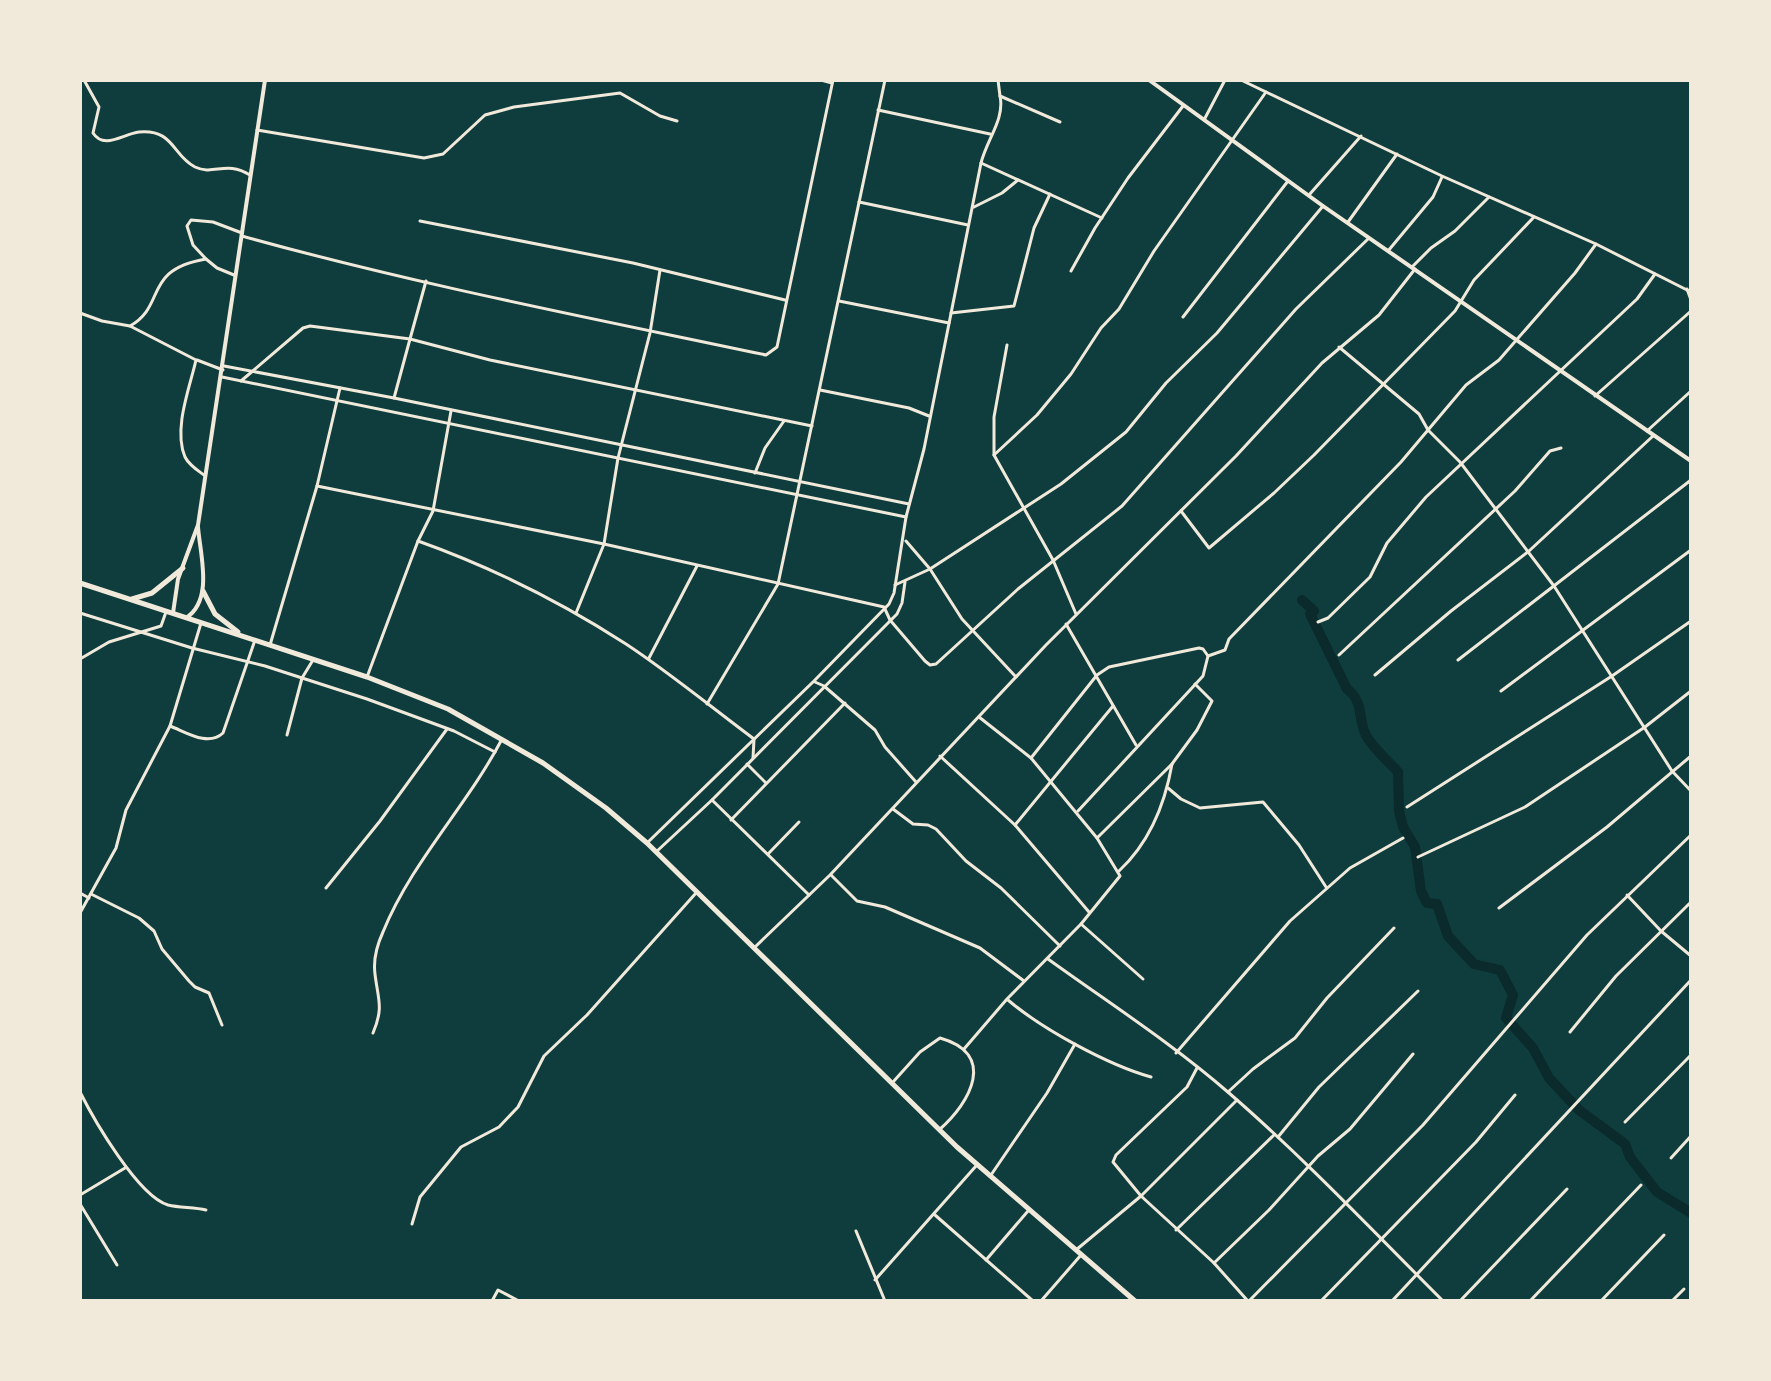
<svg xmlns="http://www.w3.org/2000/svg" width="1771" height="1381" font-family="'Work Sans',sans-serif">
<style>
.lines{fill:none;stroke-linecap:round;stroke-linejoin:round}
.river{stroke:#0a2a2b;stroke-width:10}
.minor{stroke:#f1e9da;stroke-width:3}
.tertiary{stroke:#f1e9da;stroke-width:4}
.secondary{stroke:#f1e9da;stroke-width:5}
</style>
<rect width="100%" height="100%" fill="#0f3d3e"/>
<g class="lines">
<path class="river" d="M1302,600L1314,611L1310,614L1347,689C1365,702 1357,721 1367,737C1375,750 1388,761 1398,772L1399,811L1403,827L1415,847L1421,891L1427,903L1437,904L1448,936L1474,964L1500,970L1513,995L1506,1018L1533,1048L1549,1078L1579,1110L1625,1144L1630,1157L1657,1192L1691,1213"/>
<g class="minor">
<path d="M84,80L99,107L93,133C104,150 123,134 139,132C174,129 172,155 195,167C214,176 226,160 250,175"/>
<path d="M821,80L832,83"/>
<path d="M998,80L1000,96L1060,122"/>
<path d="M1241,80L1442,176L1596,244L1691,292"/>
<path d="M878,110L990,134"/>
<path d="M1204,120L1225,80"/>
<path d="M257,130L424,158L443,154L485,115L514,107L620,93L660,116L677,121"/>
<path d="M981,163L1102,218"/>
<path d="M1309,195L1361,136"/>
<path d="M859,202L968,225"/>
<path d="M974,207L1002,193L1018,180"/>
<path d="M420,221L633,263L785,300"/>
<path d="M1348,222L1397,154"/>
<path d="M242,236C414,284 591,318 766,355L777,347L833,80"/>
<path d="M1388,251L1433,197L1442,177"/>
<path d="M206,259L193,245L187,226L191,220L213,222L242,233"/>
<path d="M1412,267L1431,248L1455,231L1489,197"/>
<path d="M1071,271L1095,228L1128,178L1183,106"/>
<path d="M1687,289L1691,300"/>
<path d="M839,301L949,323"/>
<path d="M80,313L102,321L130,326L196,360C190,387 173,429 185,457C189,465 197,470 204,475"/>
<path d="M951,313L1014,306L1034,228L1050,194"/>
<path d="M1183,317L1288,181"/>
<path d="M130,326C167,305 142,270 206,259L217,268L234,275"/>
<path d="M1007,345L994,417V455L1053,560L1076,614"/>
<path d="M1339,347L1419,414L1428,430L1460,462L1554,586L1672,771L1691,791"/>
<path d="M197,360L223,370"/>
<path d="M224,366L394,398L909,504"/>
<path d="M222,377L906,517"/>
<path d="M241,381L303,328L310,326L410,339L426,281"/>
<path d="M820,390L909,408L929,416"/>
<path d="M1595,396L1691,311"/>
<path d="M394,398L410,339L490,360L812,426"/>
<path d="M1647,431L1691,391"/>
<path d="M994,455L1037,415L1071,374L1101,328L1119,309L1154,251L1266,92"/>
<path d="M755,473L765,448L784,421"/>
<path d="M317,486L604,544L884,607L890,620L925,661L930,665L936,664L1018,589L1122,506L1296,309L1369,238"/>
<path d="M1181,511L1209,548L1274,493L1314,455L1455,311L1474,280L1534,217"/>
<path d="M418,541C491,567 561,602 626,644C670,673 711,707 754,739L753,758"/>
<path d="M906,541L930,569L962,619L1016,677"/>
<path d="M895,585L930,569L1061,484L1126,432L1166,383L1217,333L1323,206"/>
<path d="M80,613L192,648L265,666L367,699L454,731L495,752"/>
<path d="M576,613L604,544L618,458L650,333L660,270"/>
<path d="M1318,622L1328,618L1370,577L1387,543L1426,497L1637,299L1655,274"/>
<path d="M1066,624L1136,745"/>
<path d="M270,645L317,486L340,388"/>
<path d="M1339,655L1515,491L1550,451L1561,448"/>
<path d="M649,658L697,566"/>
<path d="M80,659L109,642L161,626L166,612"/>
<path d="M1458,660L1691,480"/>
<path d="M1375,675L1451,611L1529,551L1653,436"/>
<path d="M367,677L418,541L433,511L451,411"/>
<path d="M815,682L824,686L875,730L885,747L916,782"/>
<path d="M1501,691L1691,550"/>
<path d="M707,704L778,584L885,80"/>
<path d="M170,726C186,732 208,747 223,733L255,640"/>
<path d="M287,735L302,678L313,660"/>
<path d="M940,756L1015,825L1089,912"/>
<path d="M1031,758L1097,675L1109,667L1199,648L1203,649L1208,656L1225,650L1229,639L1401,462L1466,385L1499,360L1575,273L1596,244"/>
<path d="M747,764L766,783"/>
<path d="M1168,788L1181,799L1200,808L1263,802L1299,845L1326,887"/>
<path d="M712,800L809,895"/>
<path d="M1407,807L1612,676L1691,621"/>
<path d="M893,809L913,824L928,825L936,829L966,861L1001,888L1060,946"/>
<path d="M1078,811L1203,676L1208,656"/>
<path d="M731,820L845,703"/>
<path d="M1015,825L1113,706"/>
<path d="M1097,838L1172,764L1197,730L1212,701L1195,684"/>
<path d="M647,843L814,681L889,604L894,593L906,517L924,449L981,163C987,139 1005,119 1000,96"/>
<path d="M656,852L712,800L897,614L902,603L905,582"/>
<path d="M768,854L799,822"/>
<path d="M1418,857L1525,807L1645,727L1691,691"/>
<path d="M1119,871C1149,843 1165,804 1172,764"/>
<path d="M831,875L857,901L885,907L980,948L1024,981"/>
<path d="M326,888L380,821L447,729"/>
<path d="M80,893L89,898"/>
<path d="M91,894L139,918L154,931L162,949L189,981L195,987L209,993L222,1025"/>
<path d="M1627,895L1661,931L1691,956"/>
<path d="M1499,908L1607,827L1691,756"/>
<path d="M80,913L116,848L126,810L170,726L201,623"/>
<path d="M1081,924L1143,979"/>
<path d="M755,947L830,875L1046,645L1236,456L1322,363L1379,315L1415,269"/>
<path d="M1048,959C1109,1003 1173,1044 1229,1093C1304,1158 1373,1231 1443,1301"/>
<path d="M1008,1000C1042,1029 1108,1065 1151,1077"/>
<path d="M1570,1032L1616,976L1691,902"/>
<path d="M373,1033C384,1007 378,1000 375,974C373,959 377,945 383,932C412,861 467,806 502,739"/>
<path d="M964,1049L1007,999L1081,924L1120,876L1097,838L1031,758L979,717"/>
<path d="M1176,1053L1290,921L1350,868L1403,838"/>
<path d="M1197,1068L1187,1087L1116,1155L1113,1162L1141,1196L1214,1263L1247,1300"/>
<path d="M893,1082L920,1052L940,1038C997,1054 971,1102 939,1130"/>
<path d="M80,1092C94,1120 138,1196 168,1205C180,1208 194,1207 206,1210"/>
<path d="M1228,1092L1253,1069L1295,1038L1327,998L1394,928"/>
<path d="M1625,1122L1691,1055"/>
<path d="M1278,1137L1319,1087L1418,991"/>
<path d="M1671,1158L1691,1136"/>
<path d="M991,1175L1047,1093L1075,1044"/>
<path d="M80,1195L125,1168"/>
<path d="M80,1204L117,1265"/>
<path d="M935,1215L1033,1301"/>
<path d="M412,1224L420,1197L461,1147L499,1127L518,1107L544,1056L587,1015L696,893"/>
<path d="M1176,1230L1274,1135"/>
<path d="M856,1231L885,1301"/>
<path d="M1076,1250L1141,1196L1237,1100"/>
<path d="M986,1260L1028,1211"/>
<path d="M1214,1263L1269,1210L1318,1156L1350,1129L1413,1054"/>
<path d="M875,1280L976,1166"/>
<path d="M492,1301L498,1290L519,1301"/>
<path d="M1041,1301L1081,1255"/>
<path d="M1249,1301L1423,1125L1587,935L1691,835"/>
<path d="M1321,1301L1476,1142L1515,1095"/>
<path d="M1392,1301L1691,980"/>
<path d="M1460,1301L1567,1189"/>
<path d="M1530,1301L1641,1185"/>
<path d="M1601,1301L1664,1235"/>
<path d="M1672,1301L1684,1289"/>
</g>
<g class="tertiary">
<path d="M1149,80L1323,206L1691,461"/>
<path d="M173,613L178,579L198,525L265,80"/>
<path d="M186,618C214,600 200,554 198,527"/>
</g>
<g class="secondary">
<path d="M80,583L367,677L448,709L543,763L606,808L647,843L957,1147L1135,1301"/>
<path d="M203,591L215,614L238,632"/>
<path d="M132,599L152,593L183,568"/>
</g>
</g>
<rect width="1771" height="1381" fill="none" stroke="#f1e9da" stroke-width="164"/>
</svg>
